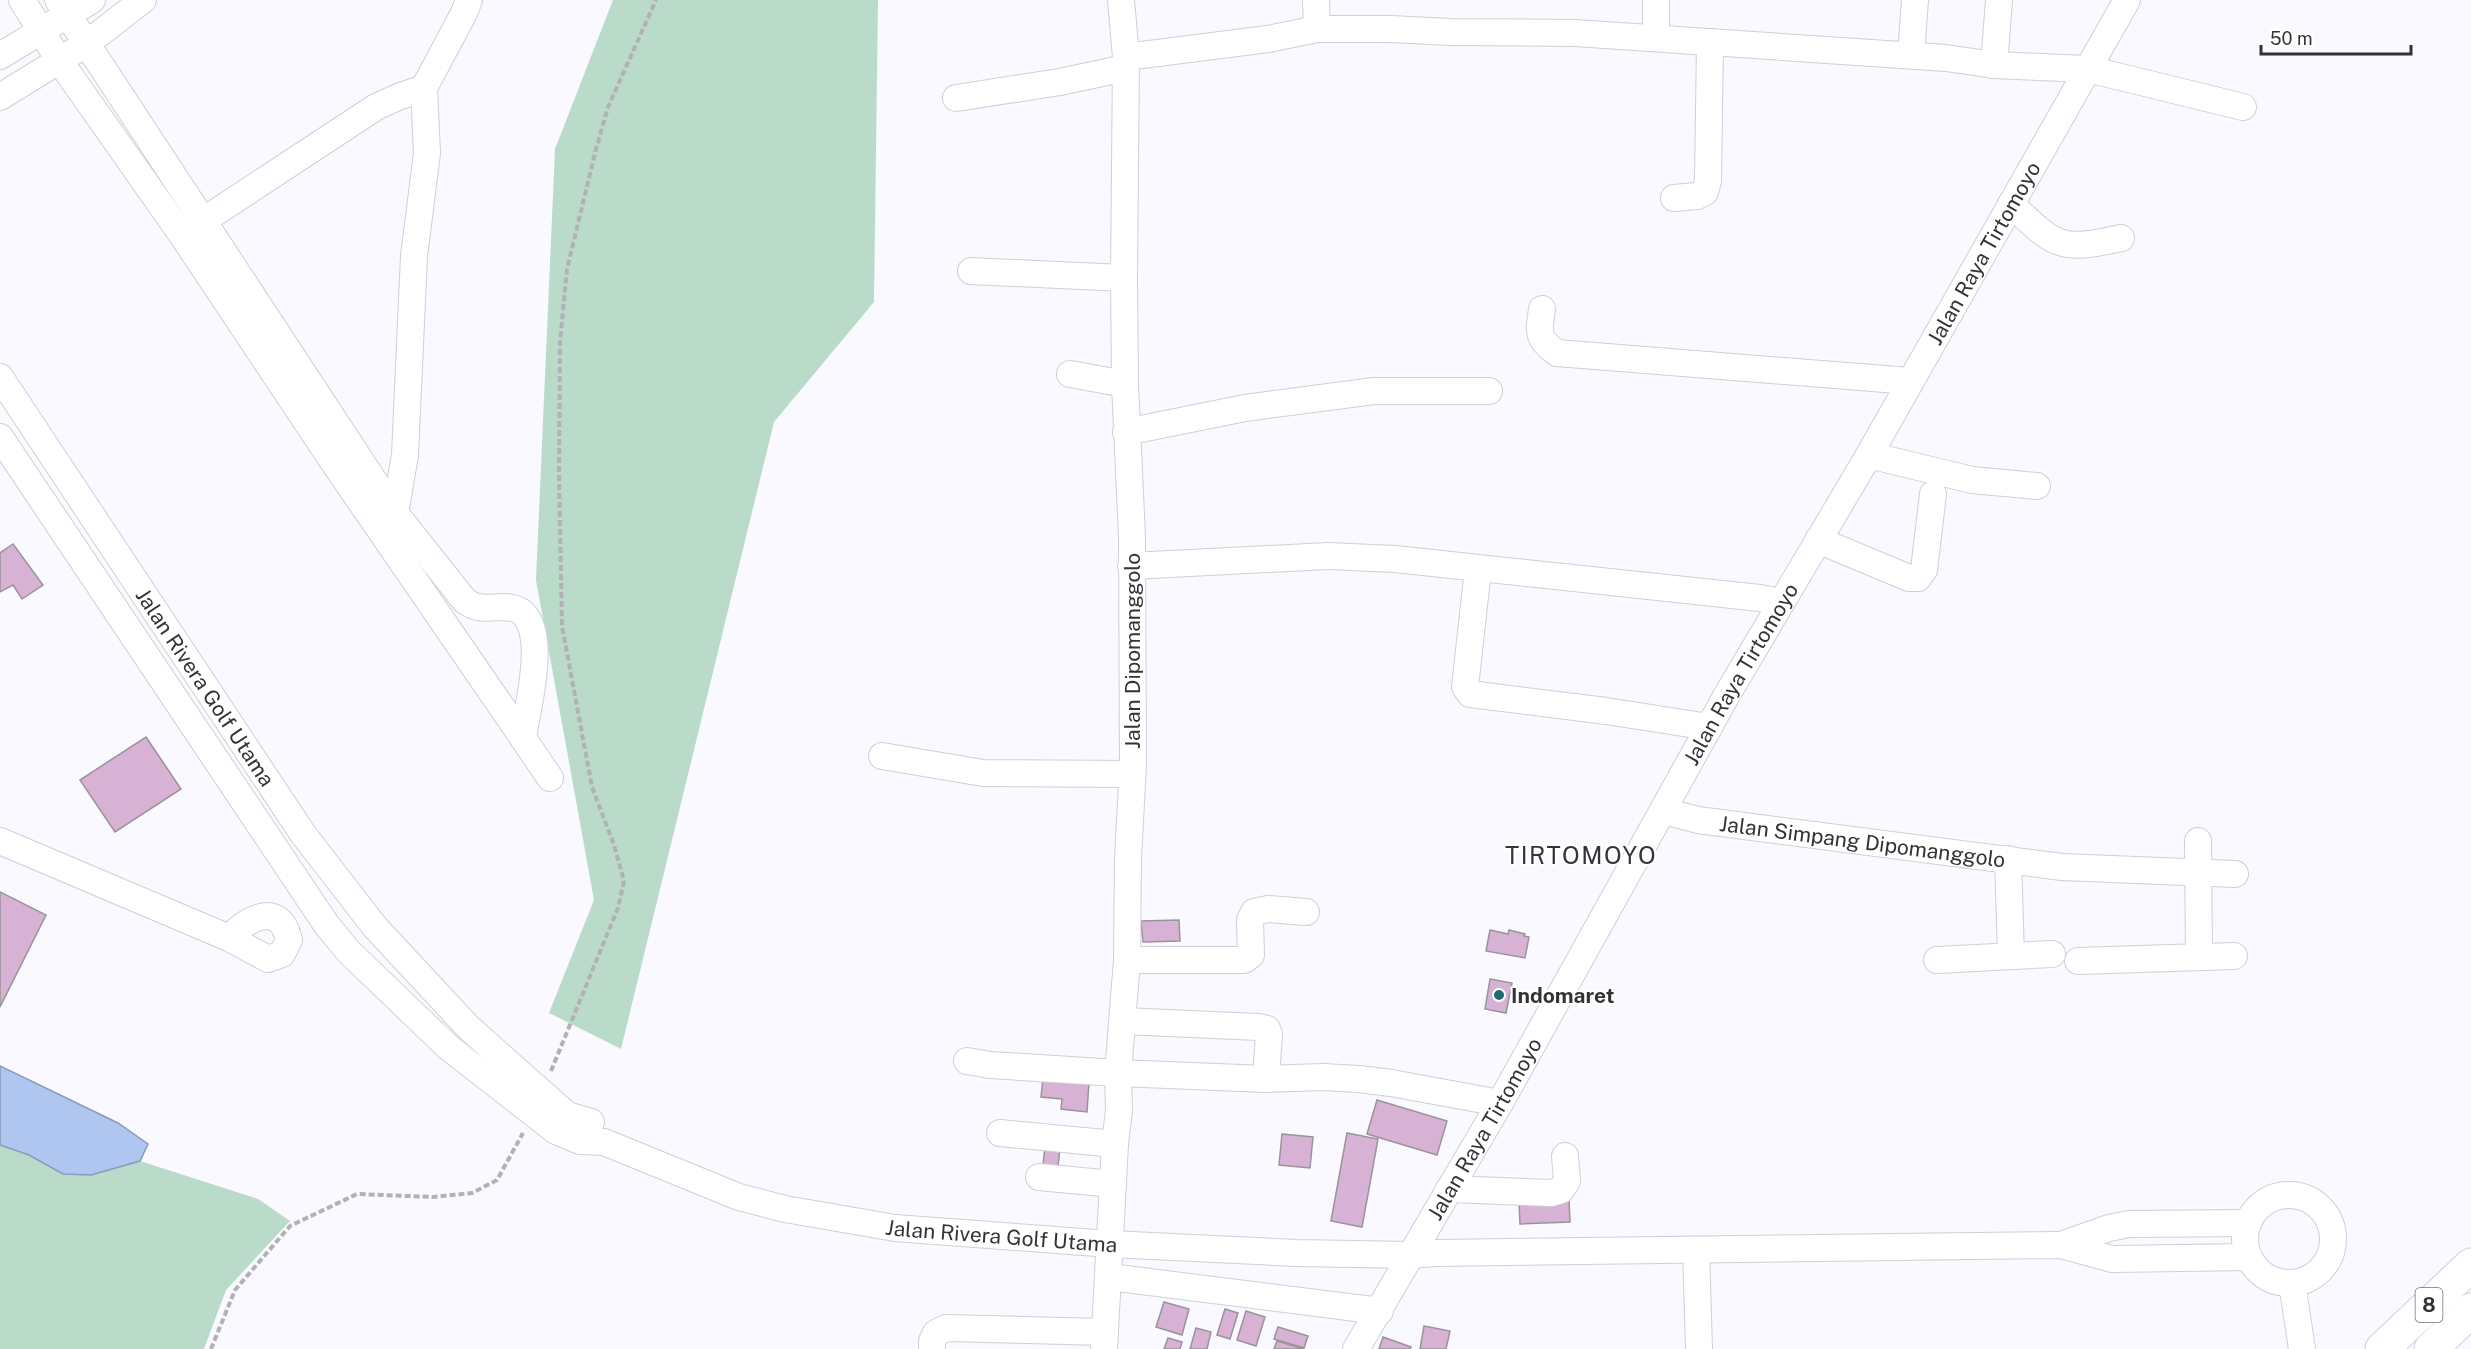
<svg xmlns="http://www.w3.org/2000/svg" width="2471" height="1349" font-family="'Public Sans',sans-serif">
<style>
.green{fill:#badbc9}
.water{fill:#afc7f0;stroke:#8a9bb8;stroke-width:1.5}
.building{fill:#d8b2d5;stroke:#9a9399;stroke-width:1.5}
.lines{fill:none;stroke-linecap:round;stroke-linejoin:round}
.minor-casing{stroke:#cfcfd7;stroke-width:28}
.highway-casing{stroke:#cfcfd7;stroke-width:35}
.path{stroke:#b1b1b6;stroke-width:4;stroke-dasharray:6 3;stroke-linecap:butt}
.minor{stroke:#fff;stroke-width:26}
.highway{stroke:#fff;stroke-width:33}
.poi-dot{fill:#206a74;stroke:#fff;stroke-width:2}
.labels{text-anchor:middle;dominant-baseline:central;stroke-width:4.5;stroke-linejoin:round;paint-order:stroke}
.shield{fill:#fff;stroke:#707072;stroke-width:1.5}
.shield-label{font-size:20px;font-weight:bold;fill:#333336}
.street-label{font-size:21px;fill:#333336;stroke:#fff}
.poi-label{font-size:21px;font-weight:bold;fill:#333336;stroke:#fff;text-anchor:start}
.quarter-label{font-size:24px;letter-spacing:1.5px;fill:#34333a;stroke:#fff}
</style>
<rect width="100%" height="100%" fill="#faf9ff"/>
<g class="green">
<path d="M613,0H878L874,302L774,422L621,1049L549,1013L594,900L536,580L555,149Z"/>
<path d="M0,1145L29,1155L63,1174L91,1175L140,1161L258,1199L290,1221L226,1290L204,1349H0Z"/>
</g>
<path class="water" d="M0,1066L118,1123L148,1144L140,1161L91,1175L63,1174L29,1155L0,1145Z"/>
<g class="building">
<path d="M13,544L43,585L22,599L13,585L0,592V553Z"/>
<path d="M146,737L181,789L115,832L80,780Z"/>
<path d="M0,892L46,915L0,1007Z"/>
<path d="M1179,920L1180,941L1143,942L1141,921Z"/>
<path d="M1490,930L1508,934L1509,930L1525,934L1524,936L1529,937L1525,958L1486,951Z"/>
<path d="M1490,979L1512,983L1506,1013L1485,1009Z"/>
<path d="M1043,1078L1089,1082L1087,1112L1061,1109L1062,1099L1041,1097Z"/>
<path d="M1377,1100L1447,1121L1437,1155L1367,1134Z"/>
<path d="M1347,1133L1378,1139L1362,1227L1331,1221Z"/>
<path d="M1282,1134L1313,1137L1310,1168L1279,1165Z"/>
<path d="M1045,1146L1060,1147L1057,1177L1042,1175Z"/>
<path d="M1569,1200L1570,1222L1520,1224L1519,1202Z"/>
<path d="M1164,1302L1189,1309L1182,1335L1156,1327Z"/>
<path d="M1225,1309L1238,1313L1230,1339L1217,1335Z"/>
<path d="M1246,1311L1265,1317L1256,1346L1237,1340Z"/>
<path d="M1424,1326L1450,1331L1446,1349H1420Z"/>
<path d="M1278,1327L1308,1336L1304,1348L1274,1339Z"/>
<path d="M1196,1328L1211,1332L1207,1349H1190Z"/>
<path d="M1383,1337L1411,1347L1410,1349H1379Z"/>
<path d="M1168,1338L1182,1342L1180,1349H1164Z"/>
<path d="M1277,1341L1304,1349H1274Z"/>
</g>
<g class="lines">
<g class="minor-casing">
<g id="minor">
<path d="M22,0L59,60L182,235L334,463L523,738"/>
<path d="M58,0L395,513L465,601C469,603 474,607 478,607C492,610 507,603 520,611C549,631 527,708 523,738L550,778"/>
<path d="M1316,0L1317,29"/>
<path d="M1656,38V0"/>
<path d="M1911,55L1915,0"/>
<path d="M0,56L92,0"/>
<path d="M1126,57L1268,39L1317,29H1390L1451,32L1575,33L1946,58L1994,65L2088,69L2243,107"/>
<path d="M1994,65L1999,0"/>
<path d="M0,97L86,44L143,0"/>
<path d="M956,98L1060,82L1125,68"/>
<path d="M1674,198L1697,196L1705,192L1708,181L1710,42"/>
<path d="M2011,204C2055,246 2060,252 2121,238"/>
<path d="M189,230L376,107L398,97L424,88"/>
<path d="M971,271L1124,278"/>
<path d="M1542,309C1539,332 1536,338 1557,353L1910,381"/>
<path d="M1070,374L1125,384"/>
<path id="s1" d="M0,377L303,834L375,927L469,1028L567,1115L591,1122"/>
<path d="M1126,432L1245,408L1374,391H1489"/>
<path id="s2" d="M0,437L326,924L348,951L448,1047L556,1131L580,1141L604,1142L739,1197L785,1209L895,1228L1110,1244L1297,1253L1410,1255L1436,1253L2061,1245L2112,1259L2249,1257"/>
<path d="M1869,455L1972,480L2037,486"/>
<path d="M388,517L395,513L405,455L414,256L427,153L424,88L464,13L469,0"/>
<path d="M1818,540L1909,578H1918L1924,570L1933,494"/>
<path d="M1131,566L1328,556L1395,559L1760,598L1781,602"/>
<path d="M1478,569L1465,687L1470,694L1606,711L1709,727"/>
<path d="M882,756L983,773L1132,774"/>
<path id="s3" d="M1664,811L1698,820L2062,867L2235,874"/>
<path d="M0,841L229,938L268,959L282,954L289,940C280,900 248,918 229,938"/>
<path d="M2198,841L2199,957"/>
<path d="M2008,859L2011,956"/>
<path d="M1127,960H1244L1251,955L1250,920L1254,912L1268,909L1306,912"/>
<path d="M1937,960L2052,954"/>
<path d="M2078,961L2234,956"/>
<path d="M1123,1021L1258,1027L1267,1029L1269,1034L1266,1079"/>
<path d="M967,1061L990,1065L1118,1073L1266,1079L1323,1077L1359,1079L1391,1083L1500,1103"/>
<path d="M1000,1133L1115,1144"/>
<path d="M1039,1177L1113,1184"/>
<path d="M1449,1189L1551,1193L1561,1190L1567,1181L1565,1156"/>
<circle cx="2289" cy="1239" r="44"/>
<path d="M2061,1245L2109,1228L2129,1224L2248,1223"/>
<path d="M1696,1250L1699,1349"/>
<path d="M1110,1277L1380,1311"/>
<path d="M2292,1283L2302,1349"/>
<path d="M932,1349V1341L936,1333L946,1328L1105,1332"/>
<path d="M1104,1349L1115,1144L1119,1110L1118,1073L1127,960L1128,858L1133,765L1132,537L1125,384L1124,278L1126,57L1121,0"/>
<path id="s4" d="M1356,1349L1500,1103L1728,693L1869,455L2127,0"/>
</g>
</g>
<g class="highway-casing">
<g id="highway">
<path d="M2382,1349L2471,1265"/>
<path d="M2431,1349L2471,1310"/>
</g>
</g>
<g class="path">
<path d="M551,1071L618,908L624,881L614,845L592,787L562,626L559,476L560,342L567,269L596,149L608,107L656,0"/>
<path d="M211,1349L235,1290L290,1226L357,1194L433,1197L472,1193L497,1180L523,1133"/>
</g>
<use href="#minor" class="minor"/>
<use href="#highway" class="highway"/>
</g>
<circle class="poi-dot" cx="1499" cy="995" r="6"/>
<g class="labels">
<rect class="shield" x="2415.5" y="1288" width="27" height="34" rx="4.5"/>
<g class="shield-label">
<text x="2429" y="1305">8</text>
</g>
<g class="street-label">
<text stroke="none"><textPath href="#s4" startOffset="1263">Jalan Raya Tirtomoyo</textPath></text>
<text transform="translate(1132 651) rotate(-90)">Jalan Dipomanggolo</text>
<text stroke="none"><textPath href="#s4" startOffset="777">Jalan Raya Tirtomoyo</textPath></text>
<text stroke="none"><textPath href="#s1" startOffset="372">Jalan Rivera Golf Utama</textPath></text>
<text stroke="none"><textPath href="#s3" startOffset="201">Jalan Simpang Dipomanggolo</textPath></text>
<text stroke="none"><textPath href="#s4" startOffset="255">Jalan Raya Tirtomoyo</textPath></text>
<text stroke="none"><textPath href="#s2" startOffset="1358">Jalan Rivera Golf Utama</textPath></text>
</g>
<g class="poi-label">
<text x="1511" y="995">Indomaret</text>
</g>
<g class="quarter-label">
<text x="1581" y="855">TIRTOMOYO</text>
</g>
</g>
<path d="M2261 45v9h150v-9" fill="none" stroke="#333336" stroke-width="3"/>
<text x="2270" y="45" font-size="18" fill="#333336" stroke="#ffffff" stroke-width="4.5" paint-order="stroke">50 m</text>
</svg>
